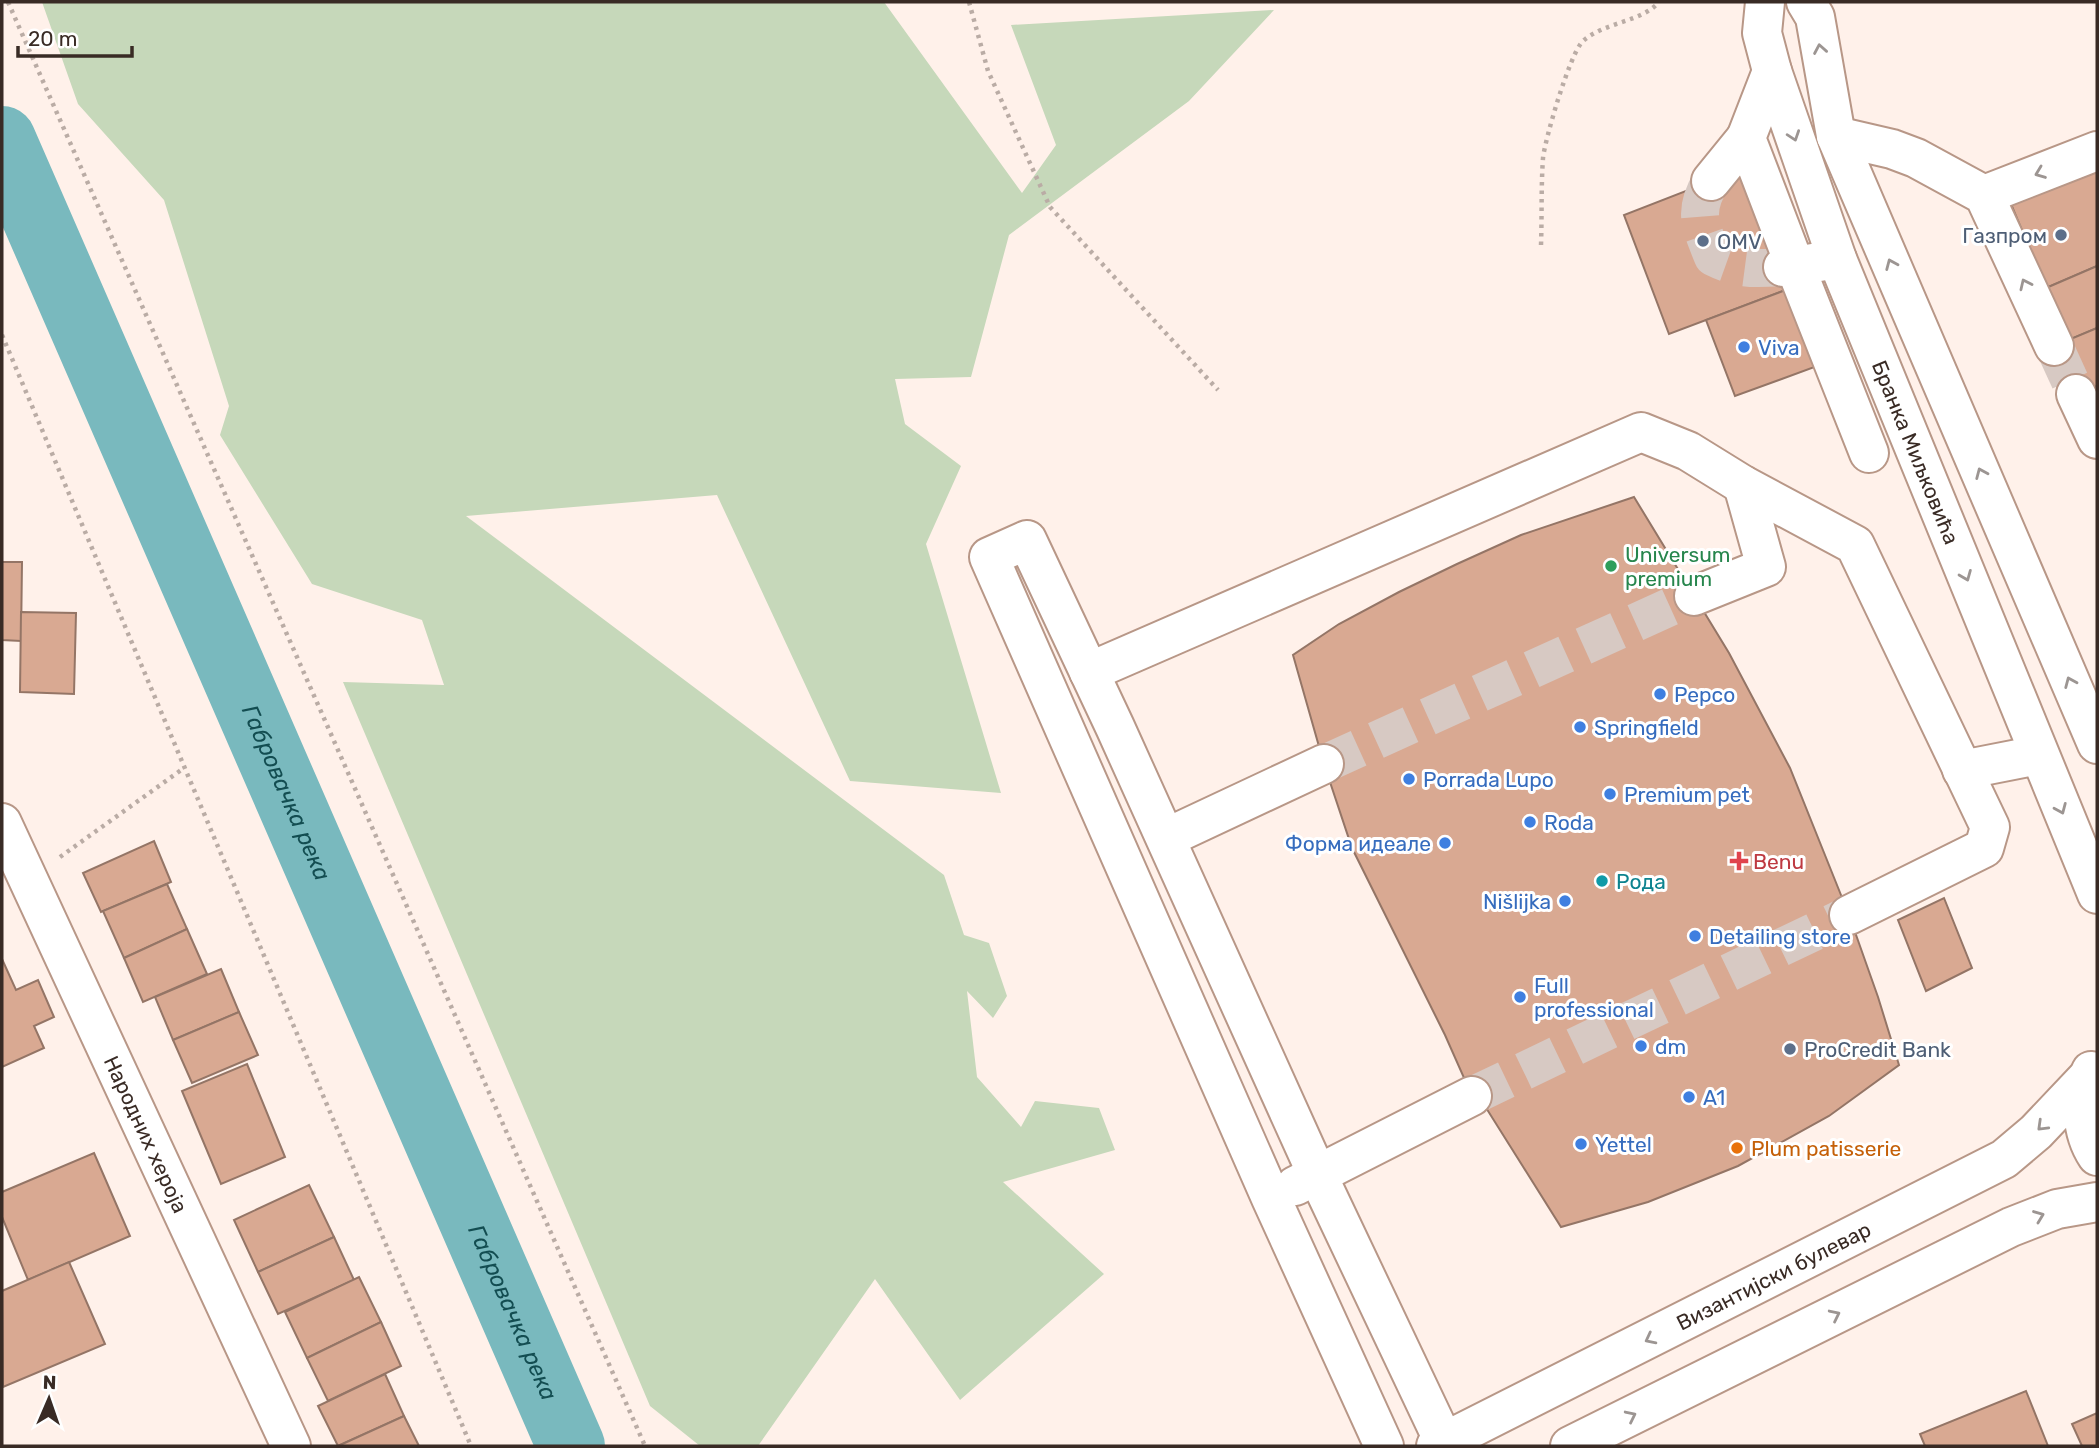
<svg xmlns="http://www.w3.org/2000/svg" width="2099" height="1448" font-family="Rubik,sans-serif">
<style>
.green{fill:#c6d8ba}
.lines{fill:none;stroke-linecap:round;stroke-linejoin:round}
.river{stroke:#79b9be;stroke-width:68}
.building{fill:#d9a992;stroke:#947566;stroke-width:2}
.minor-tunnel{stroke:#d7c9c3;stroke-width:38;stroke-dasharray:38 19;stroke-linecap:butt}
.minor-casing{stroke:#b89787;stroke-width:42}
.path{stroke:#baaca5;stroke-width:4.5;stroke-dasharray:3.5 5;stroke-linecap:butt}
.minor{stroke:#fff;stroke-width:38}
.oneway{stroke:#9c9592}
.service-dot{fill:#5c6f8a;stroke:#fff;stroke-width:2.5}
.shop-dot{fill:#3f7fe0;stroke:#fff;stroke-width:2.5}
.leisure-dot{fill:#2e9e5b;stroke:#fff;stroke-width:2.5}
.health-dot{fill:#e0444e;stroke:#fff;stroke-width:2.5}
.culture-dot{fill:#0f9aa8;stroke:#fff;stroke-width:2.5}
.food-dot{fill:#e8710a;stroke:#fff;stroke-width:2.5}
.labels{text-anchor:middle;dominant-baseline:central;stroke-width:6;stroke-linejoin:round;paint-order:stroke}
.service-label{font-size:21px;fill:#4e5e75;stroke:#fff;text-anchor:start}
.shop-label{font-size:21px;fill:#366cbe;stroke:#fff;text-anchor:start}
.street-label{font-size:21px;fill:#392b25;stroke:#fff}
.leisure-label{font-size:21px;fill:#27864d;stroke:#fff;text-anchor:start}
.health-label{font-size:21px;fill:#be3a42;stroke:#fff;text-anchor:start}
.culture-label{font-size:21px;fill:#0d838f;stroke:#fff;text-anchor:start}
.food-label{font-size:21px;fill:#c56008;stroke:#fff;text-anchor:start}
.water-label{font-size:23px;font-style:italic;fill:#134d51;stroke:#fff}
</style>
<rect width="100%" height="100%" fill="#fff1ea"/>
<path class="green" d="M42,2H884L1022,193L1056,145L1011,25L1274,10L1189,101L1009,235L971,377L895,379L905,424L961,466L926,544L1001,793L850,781L717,495L466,516L944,875L964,935L989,943L1007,996L993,1018L967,991L977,1077L1021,1127L1035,1101L1099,1108L1115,1150L1003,1182L1104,1274L960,1400L875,1279L758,1446H700L650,1406L343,682L444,685L422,620L312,584L220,435L229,406L164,200L78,104Z"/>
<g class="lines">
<path class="river" id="s1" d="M2,140L571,1446"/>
</g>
<g class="building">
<path d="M1745,168L1791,288L1669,334L1624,215Z"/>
<path d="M2097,168V266L2046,288L2011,204Z"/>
<path d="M2097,266V328L2069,340L2046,288Z"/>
<path d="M1791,288L1820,365L1735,396L1706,320Z"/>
<path d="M2097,328V386L2070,397L2049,348Z"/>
<path d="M1634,497L1729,653L1790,768L1849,915L1878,997L1899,1065L1829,1116L1738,1166L1648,1202L1561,1227L1478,1095L1472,1096L1445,1035L1352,848L1324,764L1293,655L1339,624L1399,592L1457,564L1521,535Z"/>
<path d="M2,562H22L21,641L2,640Z"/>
<path d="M21,612L76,613L74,694L20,692Z"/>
<path d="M154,841L171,882L101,912L83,873Z"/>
<path d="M167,884L187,929L124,958L103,911Z"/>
<path d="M1944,898L1972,968L1926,991L1898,920Z"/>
<path d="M187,929L207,974L143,1002L124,958Z"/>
<path d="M2,959L16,990L38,980L54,1017L34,1026L44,1048L2,1067Z"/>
<path d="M221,969L239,1012L173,1040L155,997Z"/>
<path d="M239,1012L258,1055L192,1083L173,1040Z"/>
<path d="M247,1064L285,1157L221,1184L182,1091Z"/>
<path d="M94,1153L130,1236L28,1280L2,1217V1192Z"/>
<path d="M309,1185L334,1237L258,1272L234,1220Z"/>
<path d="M334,1237L354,1280L278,1314L258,1272Z"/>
<path d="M69,1262L105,1344L3,1387L2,1291Z"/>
<path d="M359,1277L381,1322L307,1358L285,1312Z"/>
<path d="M381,1322L401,1366L328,1401L307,1358Z"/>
<path d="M385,1374L404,1416L338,1446L318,1406Z"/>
<path d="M2026,1391L2048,1446H1925L1920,1434Z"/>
<path d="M2097,1413V1446H2082L2072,1424Z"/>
<path d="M404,1416L419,1446H338Z"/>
</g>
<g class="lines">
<g class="minor-tunnel">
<path d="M1711,181C1692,212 1701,226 1713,257C1739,270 1755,269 1783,267"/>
<path d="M2054,346L2076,394"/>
<path d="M1324,764L1694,596"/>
<path d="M1472,1096L1849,915"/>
</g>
<g class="minor-casing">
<g id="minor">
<path id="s2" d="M1765,2L1762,33L1772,71L1837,259L2097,894"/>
<path d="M1806,2L1815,17L1836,136L2097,744"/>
<path d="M1772,71L1746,138L1795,266L1837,259"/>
<path d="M1836,136L1892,149L1916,158L1984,195L2054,346"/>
<path d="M1711,181L1746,138"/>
<path d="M1984,195L2097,151"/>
<path d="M1783,267L1795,266L1869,453"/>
<path d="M2076,394L2097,439"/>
<path d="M1694,596L1766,567L1743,485"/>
<path d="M1089,672L1641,432L1688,451L1743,485L1855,545L1990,827L1984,848L1849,915"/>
<path d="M1962,770L2038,755"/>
<path id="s3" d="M2,823L291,1446"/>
<path d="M1166,838L1324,764"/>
<path d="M2091,1071C2079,1096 2081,1132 2097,1156"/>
<path d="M1295,1186L1472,1096"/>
<path d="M1384,1446L1271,1198L989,557L1027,540L1115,727L1317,1174L1444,1442"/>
<path id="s4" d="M1436,1446L2004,1159L2036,1132L2089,1076"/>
<path d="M1570,1446L2011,1227L2057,1209L2097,1202"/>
</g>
</g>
<g class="path">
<path d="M8,2L645,1446"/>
<path d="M969,2L988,71L1050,207L1218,390"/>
<path d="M1541,245C1542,216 1541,187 1543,158C1545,139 1570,53 1583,41C1604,22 1642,22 1659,2"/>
<path d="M2,335L471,1446"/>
<path d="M60,857L184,768"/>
</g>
<use href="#minor" class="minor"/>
</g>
<defs><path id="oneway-chevron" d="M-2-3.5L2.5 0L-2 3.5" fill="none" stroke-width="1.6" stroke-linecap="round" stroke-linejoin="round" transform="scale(1.75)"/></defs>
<g class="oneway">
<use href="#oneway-chevron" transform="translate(1820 49) rotate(-100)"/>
<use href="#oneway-chevron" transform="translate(1794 136) rotate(71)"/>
<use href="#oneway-chevron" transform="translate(2040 173) rotate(159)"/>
<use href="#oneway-chevron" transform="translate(1891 264) rotate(-113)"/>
<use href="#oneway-chevron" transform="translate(2025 284) rotate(-115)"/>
<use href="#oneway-chevron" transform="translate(1981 473) rotate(-113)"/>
<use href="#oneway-chevron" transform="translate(1966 576) rotate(68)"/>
<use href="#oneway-chevron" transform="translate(2070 682) rotate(-113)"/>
<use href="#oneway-chevron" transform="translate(2061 809) rotate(67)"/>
<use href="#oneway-chevron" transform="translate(2042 1126) rotate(136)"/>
<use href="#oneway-chevron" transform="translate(2039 1216) rotate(-21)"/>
<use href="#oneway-chevron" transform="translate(1835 1315) rotate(-26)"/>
<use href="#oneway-chevron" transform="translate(1650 1339) rotate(153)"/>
<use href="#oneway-chevron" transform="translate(1631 1416) rotate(-26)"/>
</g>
<g class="service-dot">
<circle cx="2061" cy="235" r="7"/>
<circle cx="1703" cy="241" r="7"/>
<circle cx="1790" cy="1049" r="7"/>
</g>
<g class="shop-dot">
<circle cx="1744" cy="347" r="7"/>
<circle cx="1660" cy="694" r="7"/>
<circle cx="1580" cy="727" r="7"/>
<circle cx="1409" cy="779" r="7"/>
<circle cx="1610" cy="794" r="7"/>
<circle cx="1530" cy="822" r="7"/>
<circle cx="1445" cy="843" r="7"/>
<circle cx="1565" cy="901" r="7"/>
<circle cx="1695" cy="936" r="7"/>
<circle cx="1520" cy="997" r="7"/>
<circle cx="1641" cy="1046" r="7"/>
<circle cx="1689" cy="1097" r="7"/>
<circle cx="1581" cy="1144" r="7"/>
</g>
<circle class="leisure-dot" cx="1611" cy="566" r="7"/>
<path class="health-dot" d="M1735.5 850.5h7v7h7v7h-7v7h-7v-7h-7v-7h7z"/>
<circle class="culture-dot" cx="1602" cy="881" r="7"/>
<circle class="food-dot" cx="1737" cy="1148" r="7"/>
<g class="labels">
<g class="service-label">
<text x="2047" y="235" text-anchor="end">Газпром</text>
<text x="1717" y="241">OMV</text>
<text x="1804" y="1049">ProCredit Bank</text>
</g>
<g class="shop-label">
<text x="1758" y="347">Viva</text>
<text x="1674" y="694">Pepco</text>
<text x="1594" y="727">Springfield</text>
<text x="1423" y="779">Porrada Lupo</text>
<text x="1624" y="794">Premium pet</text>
<text x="1544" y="822">Roda</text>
<text x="1431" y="843" text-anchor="end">Форма идеале</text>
<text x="1551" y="901" text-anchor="end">Nišlijka</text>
<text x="1709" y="936">Detailing store</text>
<text x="1534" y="985">Full<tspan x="1534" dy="24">professional</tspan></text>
<text x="1655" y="1046">dm</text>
<text x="1703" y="1097">A1</text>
<text x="1595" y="1144">Yettel</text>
</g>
<g class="street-label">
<text stroke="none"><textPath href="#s2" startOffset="478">Бранка Миљковића</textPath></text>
<text stroke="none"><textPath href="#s3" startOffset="343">Народних хероја</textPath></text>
<text stroke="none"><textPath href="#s4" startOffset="378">Византијски булевар</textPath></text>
</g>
<g class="leisure-label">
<text x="1625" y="554">Universum<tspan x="1625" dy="24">premium</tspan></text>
</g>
<g class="health-label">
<text x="1753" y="861">Benu</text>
</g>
<g class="culture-label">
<text x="1616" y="881">Рода</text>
</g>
<g class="food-label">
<text x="1751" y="1148">Plum patisserie</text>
</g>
<g class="water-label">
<text stroke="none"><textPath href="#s1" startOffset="712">Габровачка река</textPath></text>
<text stroke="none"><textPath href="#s1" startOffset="1279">Габровачка река</textPath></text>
</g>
</g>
<rect width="2099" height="1448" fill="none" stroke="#392b25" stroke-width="7"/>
<g transform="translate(49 1399) rotate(2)" stroke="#ffffff" stroke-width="5" paint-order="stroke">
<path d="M0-5L12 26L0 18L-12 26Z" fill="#392b25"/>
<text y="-10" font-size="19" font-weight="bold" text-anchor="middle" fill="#392b25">N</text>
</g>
<path d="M18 46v10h114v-10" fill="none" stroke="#392b25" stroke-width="3.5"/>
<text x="28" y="46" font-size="21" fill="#392b25" stroke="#ffffff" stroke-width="5" paint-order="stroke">20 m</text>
</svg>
